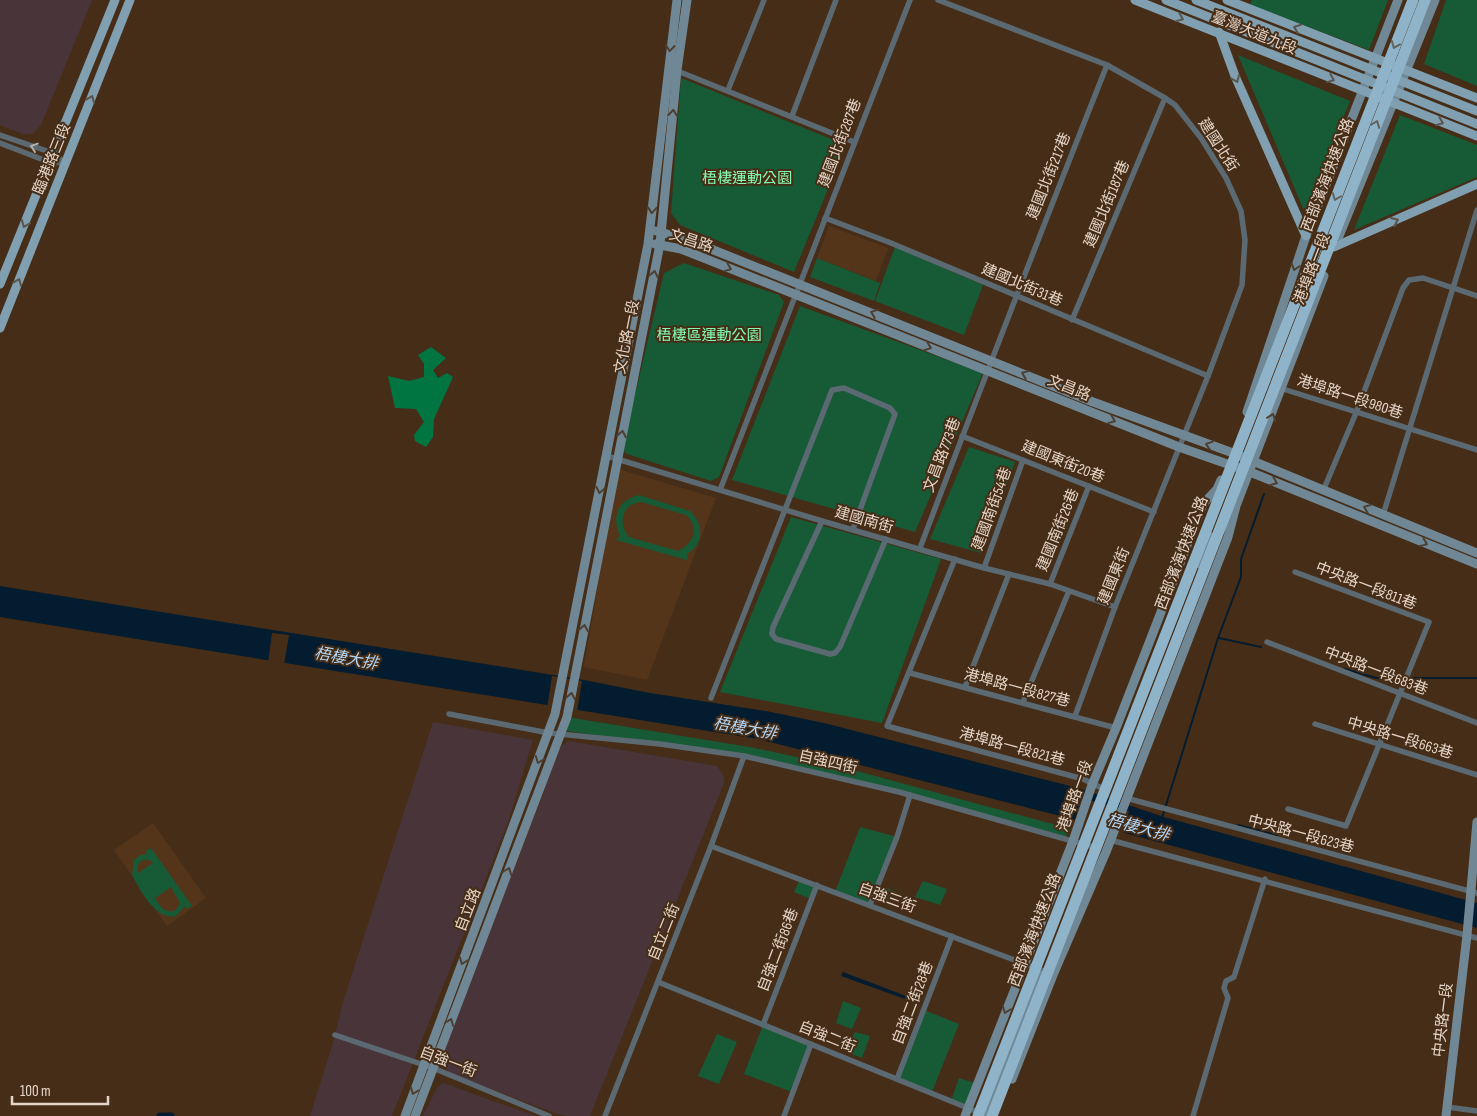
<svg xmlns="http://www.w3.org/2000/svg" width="1477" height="1116" font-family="'Sofia Sans Condensed','Noto Sans TC',sans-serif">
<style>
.built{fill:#54351a}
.industrial{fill:#493539}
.green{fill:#165a36;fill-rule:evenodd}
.forest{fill:#007542}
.water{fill:#041c2f}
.pier{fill:#462d17}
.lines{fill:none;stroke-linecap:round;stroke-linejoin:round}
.stream{stroke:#041c2f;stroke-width:2}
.canal{stroke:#041c2f;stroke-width:7}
.street{stroke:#5b6a72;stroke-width:5.5}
.secondary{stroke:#708895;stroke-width:9}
.primary{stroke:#809fb0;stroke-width:9}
.highway{stroke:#8fb4c9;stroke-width:11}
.oneway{stroke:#5a554d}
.oneway2{stroke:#63635e}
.oneway3{stroke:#4e3f30}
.oneway4{stroke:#b5b0aa}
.labels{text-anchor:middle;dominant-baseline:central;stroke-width:4;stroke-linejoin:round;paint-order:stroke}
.street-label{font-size:15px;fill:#e5d5c8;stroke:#462d17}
.park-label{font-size:15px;fill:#83fdb4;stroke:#462d17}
.water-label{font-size:16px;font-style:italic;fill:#b2d6f7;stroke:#462d17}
</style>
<rect width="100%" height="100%" fill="#462d17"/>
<g class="built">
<path d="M829,226L888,248L876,281L817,258Z"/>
<path d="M618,469L716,498L647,680L584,667Z"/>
<path d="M153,823L206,898L167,926L114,850Z"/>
</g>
<g class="industrial">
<path d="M0,0H92L41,125L32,134H23L0,125Z"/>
<path d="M433,722L533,740L508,822L392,1116H310L332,1046L343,1002Z"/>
<path d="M568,741L717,766L724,776V783L590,1116H567L555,1113L449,1073L442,1063L448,1039L544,792L556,751Z"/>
<path d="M444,1083L487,1099L536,1116H423L438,1086Z"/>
</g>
<g class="green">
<path d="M1252,0H1388L1369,50L1250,5Z"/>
<path d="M1446,0H1477V86L1424,64Z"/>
<path d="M1238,55L1350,101L1305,213Z"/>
<path d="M681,78L846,145L794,272L680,225L671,213Z"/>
<path d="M1400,115L1477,145V177L1354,230Z"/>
<path d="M895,247L983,285L964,335L875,301Z"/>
<path d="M817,258L880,283L874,301L810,277Z"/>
<path d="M684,263L779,295L784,302L719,477L711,481L627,454L622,449L664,273Z"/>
<path d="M800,306L983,373L915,532L732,480Z"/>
<path d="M969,447L1015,462L981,553L930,539Z"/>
<path d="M639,495L690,511C703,522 705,544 688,553L687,560L616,540L620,536C611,516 618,500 639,495ZM641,502L686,515C700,527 694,544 678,551L629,537C618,524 621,504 641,502Z"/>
<path d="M791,517L941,559L882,723L720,692Z"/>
<path d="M567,717L755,748L842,767L1071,829L1065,838L903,792L754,758L567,731Z"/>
<path d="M860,827L897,837L870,905L835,892Z"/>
<path d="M151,848L192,906L187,909L185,906L176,916C156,921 140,890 132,875L134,860L141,855L147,854L146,851ZM142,860H149L153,863L138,873V865ZM171,887L180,903L176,910C165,915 160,906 155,898Z"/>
<path d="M800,879L817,885L811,899L794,892Z"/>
<path d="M923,881L947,889L940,905L915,897Z"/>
<path d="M886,888L897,892L891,907L880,902Z"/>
<path d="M843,1001L861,1008L852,1029L836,1023Z"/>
<path d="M924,1010L959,1024L932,1092L897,1079Z"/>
<path d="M763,1025L811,1044L792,1092L744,1074Z"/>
<path d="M855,1032L870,1036L862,1058L846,1052Z"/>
<path d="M717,1034L737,1042L719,1084L698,1076Z"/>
<path d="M959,1078L978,1084L968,1108L951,1101Z"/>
</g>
<path class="forest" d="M431,347L446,358L433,370L438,378L447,373L453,377L434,419L433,437L426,447L415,441L414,435L424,422L416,409L395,408L388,376L409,381L424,377V364L418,355Z"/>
<g class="water">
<path d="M0,586L584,680L650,693L766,711L824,723L1078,788L1164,817L1477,903V928L1080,821L758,739L0,617Z"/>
<path d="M843,972L906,996L905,999L841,976Z"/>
</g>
<g class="pier">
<path d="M272,633L289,635L284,665L268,663Z"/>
<path d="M552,676L582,681L577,712L547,708Z"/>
<path d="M1081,798L1129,811L1123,836L1074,823Z"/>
</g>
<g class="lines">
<g class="stream">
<path d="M1219,638L1261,647"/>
<path d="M1345,669L1376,678H1477"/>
<path d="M1162,818L1218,638L1241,577V559L1264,494"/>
<path d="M1238,825L1277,835"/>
</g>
<path class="canal" d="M160,1116H171"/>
<g class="street">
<path d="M938,0L1107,65L1165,98L1175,105L1201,138L1226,178L1241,211L1245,240L1242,285L1208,376L1115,607L1075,716"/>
<path d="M675,70L854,142"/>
<path d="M728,90L764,0"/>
<path d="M792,116L836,0"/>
<path d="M0,135L53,153L65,163"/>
<path d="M0,143L49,162L65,163"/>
<path d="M825,218L891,243L1208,376"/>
<path d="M1072,320L1165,98"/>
<path d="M1283,389L1477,450"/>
<path d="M962,436L1154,512"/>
<path d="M607,456L822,521L984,568L1050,584L1115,607"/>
<path d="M720,490L910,0"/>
<path d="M1323,491L1356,413L1403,288L1409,280L1423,278L1477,296"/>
<path d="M1383,515L1477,210"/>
<path d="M822,521L773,627L772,634L776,639L830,654L835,653L840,647L886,539"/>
<path d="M920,548C981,387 1043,226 1107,65"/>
<path d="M955,559L887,726L1083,779L1106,790"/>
<path d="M984,568L1023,460"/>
<path d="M1050,584L1089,486"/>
<path d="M1267,642L1477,723"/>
<path d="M910,673L1116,728"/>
<path d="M965,687L1009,574"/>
<path d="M711,698L832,390L844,388L890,408L895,414L853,529"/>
<path d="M1023,702L1069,591"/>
<path d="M449,714L549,733L660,744L744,756L899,792L1097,848"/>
<path d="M1315,724L1477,775"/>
<path d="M1126,798L1477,893"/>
<path d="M1288,809L1346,826L1429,622L1295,572"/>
<path d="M1110,840L1477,938"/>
<path d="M711,846L1049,973"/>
<path d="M870,905L897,837L910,795"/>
<path d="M658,982L980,1113"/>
<path d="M763,1025L817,885"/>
<path d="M335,1035L433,1068L549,1116"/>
<path d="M897,1079L952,936"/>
<path d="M1447,1107L1477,1111"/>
<path d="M605,1116L711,846L744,756"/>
<path d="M784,1116L811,1044"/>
<path d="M1193,1116L1228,998L1224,988L1226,981L1234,977L1265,879"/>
</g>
<g class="secondary">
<path d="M656,231L686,239L1093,402L1233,453L1477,553"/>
<path d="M1339,236L1435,0"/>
<path d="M655,244L681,249L1179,447L1250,472L1477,564"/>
<path d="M1247,412L1306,236L1398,0"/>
<path d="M1200,564L1209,536"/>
<path d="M1012,1079L1053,975L1106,852L1228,537L1236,506L1324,276"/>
<path d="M405,1116L555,714L648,244L677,0"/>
<path d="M415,1116L567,717L660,244L677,70L687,0"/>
<path d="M965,1116L1073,841L1092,785L1116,728L1203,504L1217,489L1221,480"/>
<path d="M985,1116L1041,975"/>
<path d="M1446,1116L1467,935L1477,822"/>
</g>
<g class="primary">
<path d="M1135,0L1477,136"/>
<path d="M1166,0L1477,124"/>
<path d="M1196,0L1477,111"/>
<path d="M1227,0L1477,98"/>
<path d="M1219,32L1235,76L1306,236"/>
<path d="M1334,247L1477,184"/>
<path d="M0,284L115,0"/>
<path d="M0,328L130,0"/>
</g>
<g class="highway">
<path d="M978,1116L1413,0"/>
<path d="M992,1116L1425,0"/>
</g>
</g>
<defs><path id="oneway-chevron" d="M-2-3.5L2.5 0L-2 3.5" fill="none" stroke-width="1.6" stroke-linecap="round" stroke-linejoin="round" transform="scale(1.25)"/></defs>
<g class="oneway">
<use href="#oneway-chevron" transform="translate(1180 18) rotate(22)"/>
<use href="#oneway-chevron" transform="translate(1297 28) rotate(-159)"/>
<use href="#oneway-chevron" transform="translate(1236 79) rotate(67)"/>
<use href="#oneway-chevron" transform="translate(1331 79) rotate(22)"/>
<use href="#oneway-chevron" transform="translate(91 99) rotate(-68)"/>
<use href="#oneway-chevron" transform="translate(1440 122) rotate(22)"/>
<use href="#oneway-chevron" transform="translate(1395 221) rotate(-23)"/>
<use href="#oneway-chevron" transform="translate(25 224) rotate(112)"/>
<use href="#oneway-chevron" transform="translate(18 282) rotate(-68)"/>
</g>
<g class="oneway2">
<use href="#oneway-chevron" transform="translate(1395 45) rotate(112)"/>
<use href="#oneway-chevron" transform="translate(1376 124) rotate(-69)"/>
<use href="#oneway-chevron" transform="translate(1336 197) rotate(111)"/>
</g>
<g class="oneway3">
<use href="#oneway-chevron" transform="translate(670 48) rotate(97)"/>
<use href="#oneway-chevron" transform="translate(673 113) rotate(-84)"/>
<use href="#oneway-chevron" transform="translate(652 210) rotate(95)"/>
<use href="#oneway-chevron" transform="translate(1295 267) rotate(108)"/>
<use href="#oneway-chevron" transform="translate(728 268) rotate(22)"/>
<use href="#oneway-chevron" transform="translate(654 274) rotate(-78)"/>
<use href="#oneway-chevron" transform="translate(874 313) rotate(-159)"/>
<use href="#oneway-chevron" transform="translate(928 347) rotate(21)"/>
<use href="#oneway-chevron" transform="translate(1025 374) rotate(-158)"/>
<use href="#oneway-chevron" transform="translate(1272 417) rotate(-69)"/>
<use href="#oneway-chevron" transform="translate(1112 420) rotate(22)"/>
<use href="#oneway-chevron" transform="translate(622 434) rotate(-79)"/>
<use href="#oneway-chevron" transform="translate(1209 445) rotate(-162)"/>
<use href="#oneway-chevron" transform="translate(1274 482) rotate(22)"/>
<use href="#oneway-chevron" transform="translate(600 490) rotate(101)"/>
<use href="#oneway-chevron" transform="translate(1367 508) rotate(-158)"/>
<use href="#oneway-chevron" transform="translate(1424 543) rotate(22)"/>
<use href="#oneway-chevron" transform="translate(584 628) rotate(-79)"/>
<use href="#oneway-chevron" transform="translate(571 696) rotate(-79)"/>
<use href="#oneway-chevron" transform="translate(539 760) rotate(111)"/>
<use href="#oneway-chevron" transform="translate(508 871) rotate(-69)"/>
<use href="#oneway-chevron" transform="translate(463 961) rotate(111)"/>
<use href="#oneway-chevron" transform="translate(1006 1010) rotate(111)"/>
<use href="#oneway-chevron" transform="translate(450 1022) rotate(-69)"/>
<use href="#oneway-chevron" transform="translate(414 1091) rotate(111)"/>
</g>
<use class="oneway4" href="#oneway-chevron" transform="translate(34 147) rotate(-161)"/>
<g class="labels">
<g class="street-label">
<text transform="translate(1254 33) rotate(22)">臺灣大道九段</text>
<text transform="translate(840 143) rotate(-69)">建國北街287巷</text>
<text transform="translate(1218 145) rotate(57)">建國北街</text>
<text transform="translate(52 159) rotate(-68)">臨港路三段</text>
<text transform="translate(1328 175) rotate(-69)">西部濱海快速公路</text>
<text transform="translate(1049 176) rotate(-68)">建國北街217巷</text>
<text transform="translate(1107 204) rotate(-67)">建國北街187巷</text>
<text transform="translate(691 241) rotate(18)">文昌路</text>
<text transform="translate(1312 269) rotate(-69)">港埠路一段</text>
<text transform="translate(1022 285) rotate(23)">建國北街31巷</text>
<text transform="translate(627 337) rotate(-79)">文化路一段</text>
<text transform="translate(1069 388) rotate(22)">文昌路</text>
<text transform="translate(1350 397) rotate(18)">港埠路一段980巷</text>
<text transform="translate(942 455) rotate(-69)">文昌路773巷</text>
<text transform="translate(1063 462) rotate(22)">建國東街20巷</text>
<text transform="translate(992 509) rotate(-70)">建國南街54巷</text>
<text transform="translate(864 520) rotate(16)">建國南街</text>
<text transform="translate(1058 530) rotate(-68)">建國南街26巷</text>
<text transform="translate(1182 553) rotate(-69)">西部濱海快速公路</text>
<text transform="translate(1114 576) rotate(-68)">建國東街</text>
<text transform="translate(1366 586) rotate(21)">中央路一段811巷</text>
<text transform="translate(1376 671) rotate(21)">中央路一段683巷</text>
<text transform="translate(1017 688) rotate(15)">港埠路一段827巷</text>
<text transform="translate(1400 738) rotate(17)">中央路一段663巷</text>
<text transform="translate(1012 747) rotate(15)">港埠路一段821巷</text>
<text transform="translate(828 762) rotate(13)">自強四街</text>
<text transform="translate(1075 796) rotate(-70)">港埠路一段</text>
<text transform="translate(1301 834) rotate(15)">中央路一段623巷</text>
<text transform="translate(887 898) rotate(20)">自強三街</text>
<text transform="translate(468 910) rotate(-69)">自立路</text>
<text transform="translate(1035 930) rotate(-69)">西部濱海快速公路</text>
<text transform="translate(664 932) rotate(-68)">自立二街</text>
<text transform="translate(778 950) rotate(-69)">自強二街86巷</text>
<text transform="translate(913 1003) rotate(-69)">自強二街28巷</text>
<text transform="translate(1443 1020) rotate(-83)">中央路一段</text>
<text transform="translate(827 1037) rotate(22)">自強二街</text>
<text transform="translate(448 1062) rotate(21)">自強一街</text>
</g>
<g class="park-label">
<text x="747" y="178">梧棲運動公園</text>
<text x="709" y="335">梧棲區運動公園</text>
</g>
<g class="water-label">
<text transform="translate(346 659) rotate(10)">梧棲大排</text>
<text transform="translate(745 729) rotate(10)">梧棲大排</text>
<text transform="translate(1138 828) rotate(15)">梧棲大排</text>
</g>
</g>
<path d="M12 1096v8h96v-8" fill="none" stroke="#e5d5c8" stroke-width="2.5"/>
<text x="20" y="1096" font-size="15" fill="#e5d5c8" stroke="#462d17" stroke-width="4" paint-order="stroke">100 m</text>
</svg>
